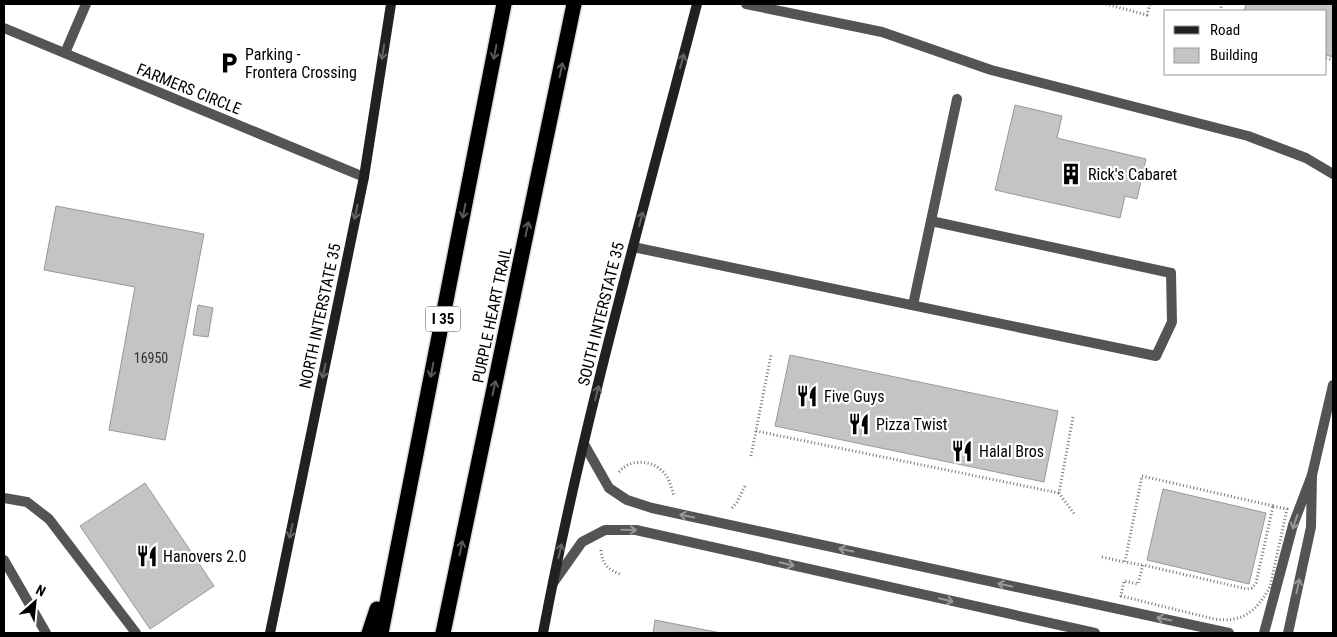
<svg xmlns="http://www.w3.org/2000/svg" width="1337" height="637" font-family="'Roboto Condensed',sans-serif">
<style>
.building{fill:#c4c4c4;stroke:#989898}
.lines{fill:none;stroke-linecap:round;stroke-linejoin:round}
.motorway-casing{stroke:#dbdbdb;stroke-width:18}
.path{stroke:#767676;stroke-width:3;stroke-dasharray:1 2.5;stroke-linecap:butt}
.service{stroke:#545454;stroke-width:10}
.minor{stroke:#545454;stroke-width:10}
.secondary{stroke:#212121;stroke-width:10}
.motorway{stroke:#000;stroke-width:15}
.oneway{stroke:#646464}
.oneway2{stroke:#595959}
.oneway3{stroke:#989898}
.labels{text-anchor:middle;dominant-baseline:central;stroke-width:4.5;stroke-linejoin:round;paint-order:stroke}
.number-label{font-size:14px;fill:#313131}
.shield{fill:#fff;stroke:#4c4c4c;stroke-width:1}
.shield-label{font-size:15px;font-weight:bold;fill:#000}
.poi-label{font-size:16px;fill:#000;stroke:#fff;text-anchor:start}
.street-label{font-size:16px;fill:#000;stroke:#fff}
</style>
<rect width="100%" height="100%" fill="#fff"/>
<g class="building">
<path d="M1246,4H1333V57L1326,55V11H1244Z"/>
<path d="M1015,105L1062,116L1057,138L1146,159L1137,199L1125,196L1120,218L995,190Z"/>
<path d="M56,206L204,234L165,440L109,430L135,287L44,270Z"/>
<path d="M198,305L213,308L208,337L193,335Z"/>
<path d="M790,355L1058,411L1044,482L775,426Z"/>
<path d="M145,483L214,586L150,629L80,526Z"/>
<path d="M1163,489L1266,513L1249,584L1147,560Z"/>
<path d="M655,620L721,633H653Z"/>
</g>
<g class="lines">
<g class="motorway-casing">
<g id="motorway">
<path d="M369,633L377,609"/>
<path d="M381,633L504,4"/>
<path d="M443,633L574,4"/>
</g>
</g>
<g class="path">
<path d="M1106,4L1147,15L1150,4"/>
<path d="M1220,11L1222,4"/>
<path d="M1326,58L1333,60"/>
<path d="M1073,417L1059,493L1075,515"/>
<path d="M756,431L1059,493"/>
<path d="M751,456L771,355"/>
<path d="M619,472C631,457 657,460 667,477C670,482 672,490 674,496"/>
<path d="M1273,506L1287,509L1270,587C1256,612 1242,623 1214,619L1121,596L1124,581L1138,584L1143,565L1247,589L1252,588L1256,583Z"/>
<path d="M732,508L737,502L745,486"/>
<path d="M601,550C602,563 608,570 620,574"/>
<path d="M1102,557L1125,562"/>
<path d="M1142,565L1125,562L1142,476L1273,506"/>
</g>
<g class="service">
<path d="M746,4L882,32L991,70L1248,136L1306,158L1333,174"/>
<path d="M65,53L86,4"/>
<path d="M633,247L1156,356L1172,322L1171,273L931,221"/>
<path d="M913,305L957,99"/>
<path d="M584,444L609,488L627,500L652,508L1229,633"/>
<path d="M1312,475L1333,385"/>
<path d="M4,498L27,502L49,519L136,633"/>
<path d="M4,560L46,633"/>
<path d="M553,583L582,542L605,530H636L1095,633"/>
<path d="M1264,633L1293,525L1312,475L1311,527L1288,633"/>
</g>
<path class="minor" d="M4,28L364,177"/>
<g class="secondary">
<path d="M270,633L364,177L391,4"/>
<path d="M543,633C583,421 643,212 697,4"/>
</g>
<use href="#motorway" class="motorway"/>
</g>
<defs><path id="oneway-shaft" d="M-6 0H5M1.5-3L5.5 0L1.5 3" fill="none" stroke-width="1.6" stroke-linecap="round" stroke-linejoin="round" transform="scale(1.25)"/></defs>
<g class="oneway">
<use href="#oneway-shaft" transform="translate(383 52) rotate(99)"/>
<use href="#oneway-shaft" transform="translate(682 61) rotate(-75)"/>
<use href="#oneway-shaft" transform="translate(356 212) rotate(102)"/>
<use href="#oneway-shaft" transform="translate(641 219) rotate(-75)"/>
<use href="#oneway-shaft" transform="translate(324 371) rotate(102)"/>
<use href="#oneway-shaft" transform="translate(597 393) rotate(-76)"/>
<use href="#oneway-shaft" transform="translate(291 531) rotate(102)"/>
<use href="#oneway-shaft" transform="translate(560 551) rotate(-77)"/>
</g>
<g class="oneway2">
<use href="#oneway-shaft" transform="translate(495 52) rotate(101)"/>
<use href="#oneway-shaft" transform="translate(561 70) rotate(-78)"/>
<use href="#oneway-shaft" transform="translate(464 211) rotate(101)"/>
<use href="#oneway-shaft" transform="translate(527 229) rotate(-78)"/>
<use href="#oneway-shaft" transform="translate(432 370) rotate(101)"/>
<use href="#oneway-shaft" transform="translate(494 388) rotate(-78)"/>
<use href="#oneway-shaft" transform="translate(461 548) rotate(-78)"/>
</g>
<g class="oneway3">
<use href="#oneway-shaft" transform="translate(687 516) rotate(-168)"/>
<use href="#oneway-shaft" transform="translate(1295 522) rotate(108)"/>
<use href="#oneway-shaft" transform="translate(629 530) rotate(1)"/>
<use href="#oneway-shaft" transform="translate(846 550) rotate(-168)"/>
<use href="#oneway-shaft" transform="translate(787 564) rotate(13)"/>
<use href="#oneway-shaft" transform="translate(1005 585) rotate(-168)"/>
<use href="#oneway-shaft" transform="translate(1298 586) rotate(-78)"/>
<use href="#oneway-shaft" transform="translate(946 600) rotate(13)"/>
<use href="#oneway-shaft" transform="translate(1164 619) rotate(-168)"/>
</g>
<defs>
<g id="parking-bare" transform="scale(1.725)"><path d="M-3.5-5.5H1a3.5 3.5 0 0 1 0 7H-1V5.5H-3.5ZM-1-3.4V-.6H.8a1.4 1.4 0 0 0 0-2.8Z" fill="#000" stroke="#fff" stroke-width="2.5" paint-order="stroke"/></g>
<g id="building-bare" transform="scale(1.725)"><path d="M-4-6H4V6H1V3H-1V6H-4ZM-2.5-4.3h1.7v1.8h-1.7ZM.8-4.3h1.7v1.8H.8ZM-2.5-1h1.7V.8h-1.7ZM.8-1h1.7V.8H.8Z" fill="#000" stroke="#fff" stroke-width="2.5" paint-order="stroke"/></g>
<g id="restaurant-bare" transform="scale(1.725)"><path d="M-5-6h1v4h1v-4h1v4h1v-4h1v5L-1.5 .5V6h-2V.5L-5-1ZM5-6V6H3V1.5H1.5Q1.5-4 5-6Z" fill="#000" stroke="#fff" stroke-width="2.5" paint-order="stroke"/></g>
</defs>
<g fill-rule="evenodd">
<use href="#parking-bare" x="229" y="63"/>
<use href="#building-bare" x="1071" y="174"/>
<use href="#restaurant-bare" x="807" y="396"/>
<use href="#restaurant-bare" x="859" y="424"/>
<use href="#restaurant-bare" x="962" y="451"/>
<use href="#restaurant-bare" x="147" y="556"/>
</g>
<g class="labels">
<g class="number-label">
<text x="151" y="358">16950</text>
</g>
<rect class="shield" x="425.5" y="306.5" width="35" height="25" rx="4"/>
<g class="shield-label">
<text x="443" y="319">I 35</text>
</g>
<g class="poi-label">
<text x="245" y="54">Parking -<tspan x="245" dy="18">Frontera Crossing</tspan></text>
<text x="1088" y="174">Rick's Cabaret</text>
<text x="824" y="396">Five Guys</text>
<text x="876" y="424">Pizza Twist</text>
<text x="979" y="451">Halal Bros</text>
<text x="163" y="556">Hanovers 2.0</text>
</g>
<g class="street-label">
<text transform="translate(189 89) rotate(22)">FARMERS CIRCLE</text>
<text transform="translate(601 314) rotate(-76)">SOUTH INTERSTATE 35</text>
<text transform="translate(492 315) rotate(-78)">PURPLE HEART TRAIL</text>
<text transform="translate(320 316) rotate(-78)">NORTH INTERSTATE 35</text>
</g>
</g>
<rect width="1337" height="637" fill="none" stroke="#000000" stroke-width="10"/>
<rect x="1164" y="10" width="162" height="65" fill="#ffffff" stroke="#999999"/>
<rect x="1174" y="26" width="25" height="8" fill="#212121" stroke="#999999"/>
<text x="1210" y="35" font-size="15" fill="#000000">Road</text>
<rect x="1174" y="48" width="25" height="15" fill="#c4c4c4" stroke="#999999"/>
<text x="1210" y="60" font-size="15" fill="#000000">Building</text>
<g transform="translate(35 602) rotate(27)" stroke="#ffffff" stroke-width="4" paint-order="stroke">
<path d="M0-4L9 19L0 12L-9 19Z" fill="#000000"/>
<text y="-8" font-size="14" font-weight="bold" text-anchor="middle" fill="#000000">N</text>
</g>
</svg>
